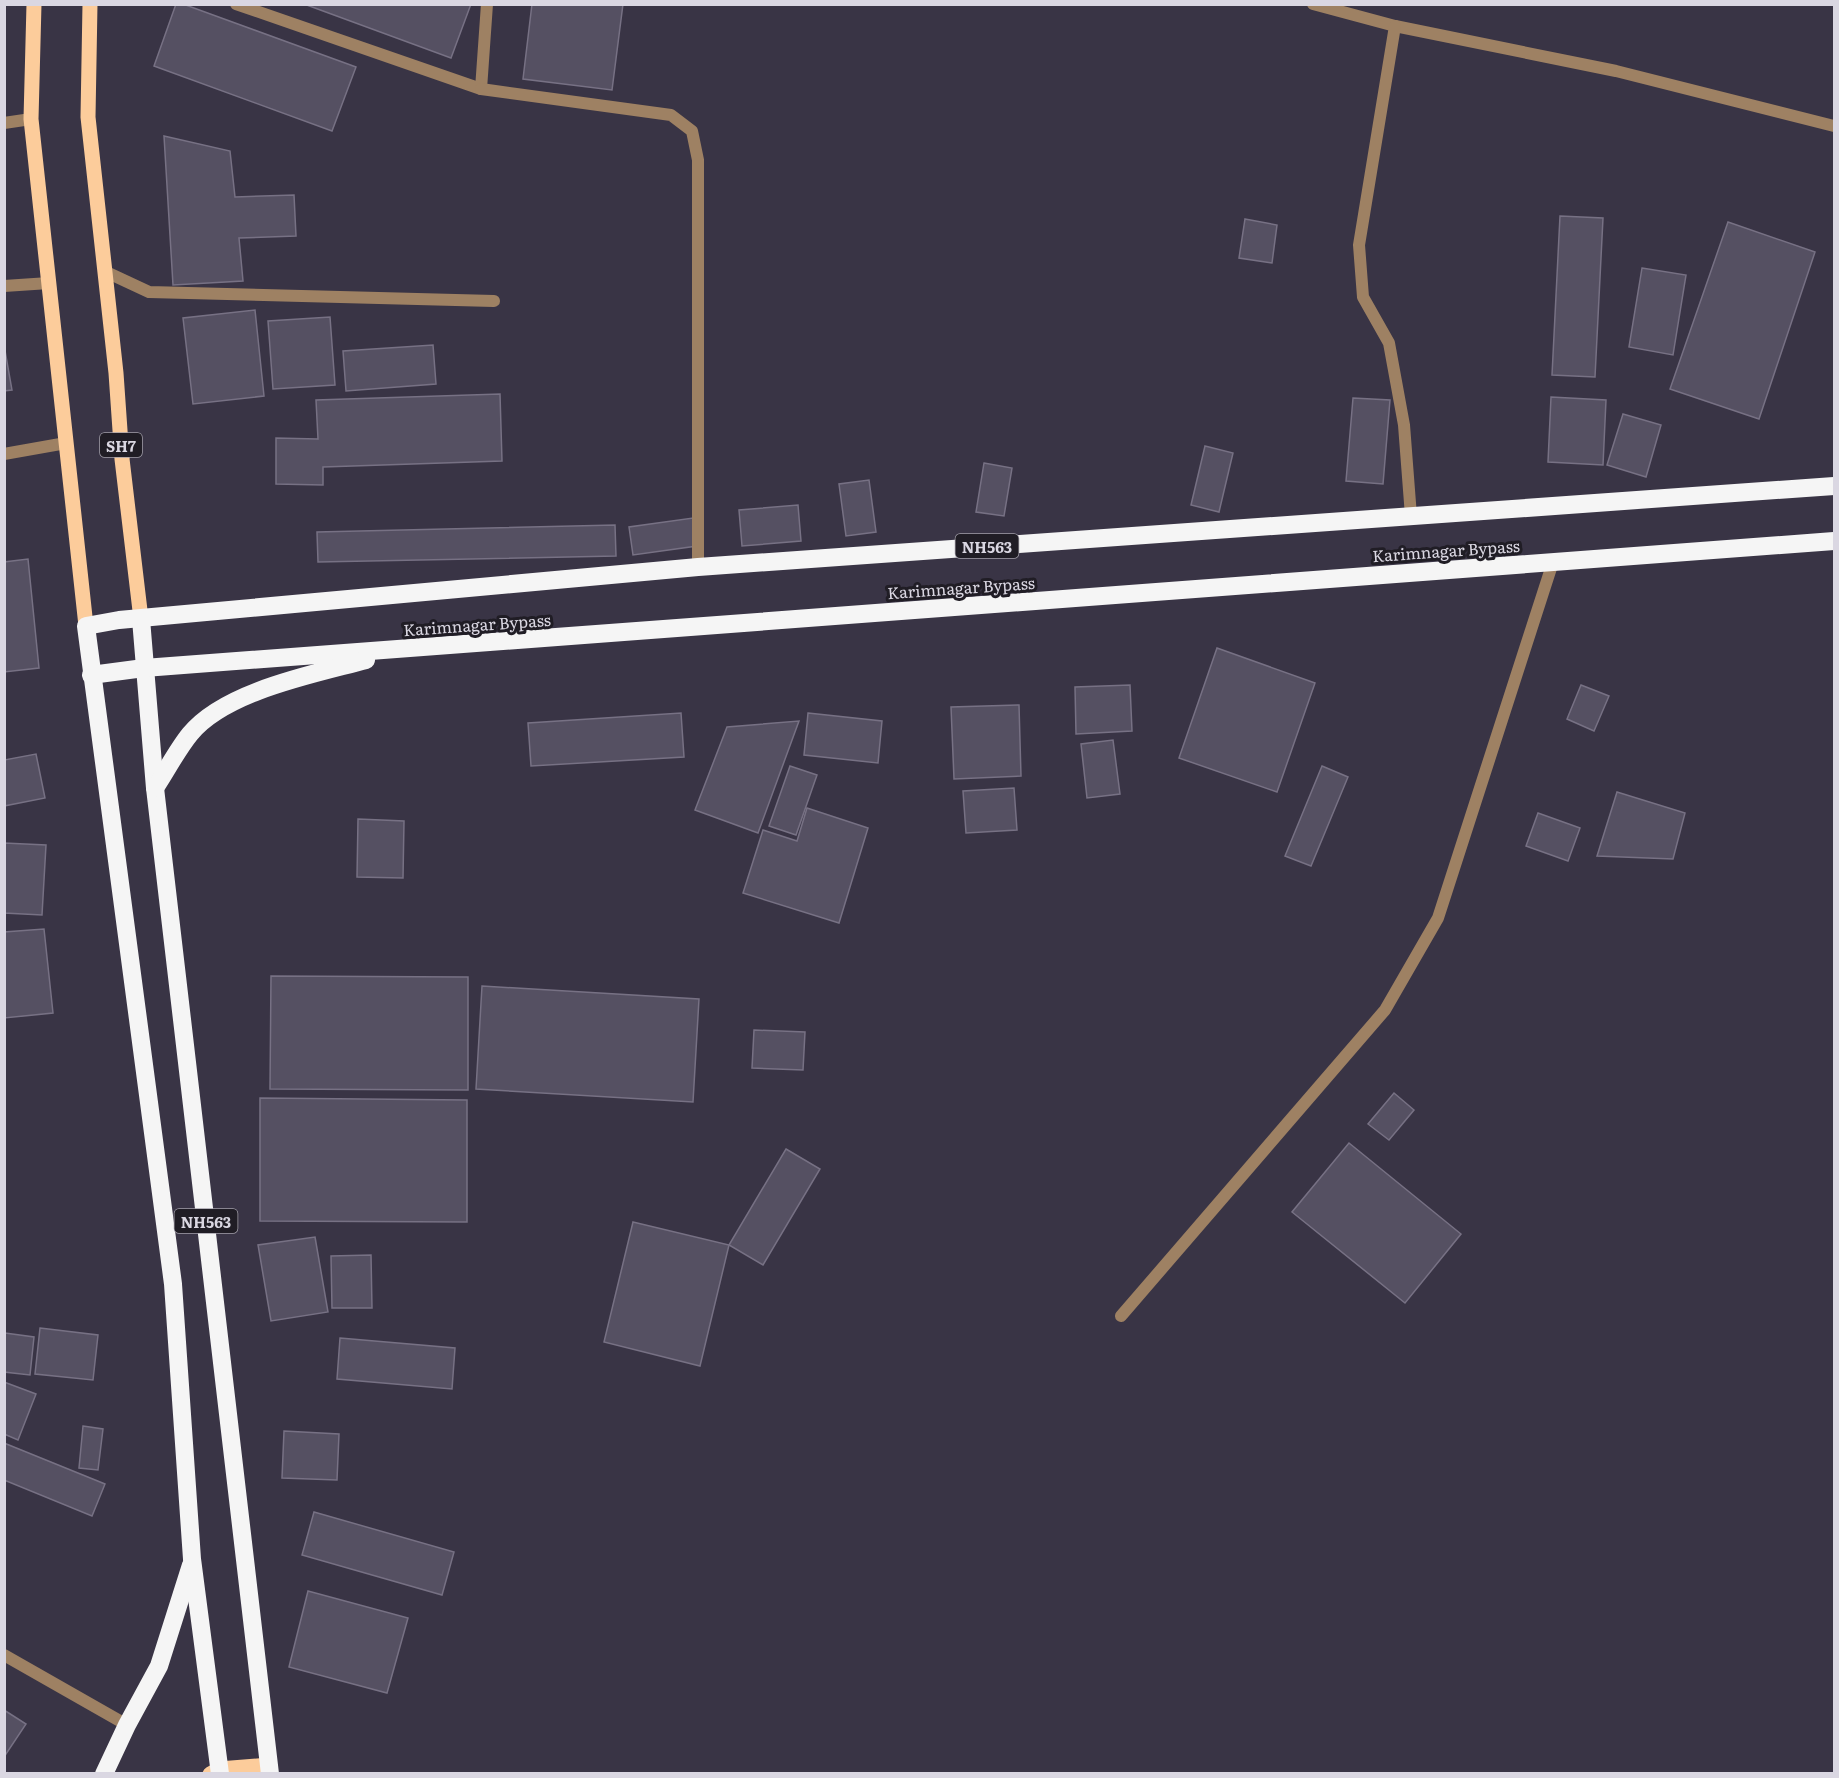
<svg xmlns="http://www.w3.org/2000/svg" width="1839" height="1778" font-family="Literata,serif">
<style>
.building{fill:#555062;stroke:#777184;stroke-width:1.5}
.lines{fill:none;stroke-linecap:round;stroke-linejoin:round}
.lane{stroke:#9e8163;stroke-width:12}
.street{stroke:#9e8163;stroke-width:12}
.primary{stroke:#fccc9b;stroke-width:15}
.highway{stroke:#f5f5f5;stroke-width:18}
.labels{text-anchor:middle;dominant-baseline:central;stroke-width:6;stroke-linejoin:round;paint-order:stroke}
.shield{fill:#201d25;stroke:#a29fa9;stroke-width:1.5}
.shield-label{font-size:15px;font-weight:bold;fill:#dad7e2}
.street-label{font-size:16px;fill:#dad7e2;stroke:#201d25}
</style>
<rect width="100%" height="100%" fill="#393445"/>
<g class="building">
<path d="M176,4H183L356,67L332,131L154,66Z"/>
<path d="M304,4H471L451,58Z"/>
<path d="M532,4H623L612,90L523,79Z"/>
<path d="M164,136L230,151L235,197L294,195L296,236L239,238L243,281L173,285Z"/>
<path d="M1560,216L1603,218L1595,377L1552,375Z"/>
<path d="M1245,219L1277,225L1272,263L1239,258Z"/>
<path d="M1728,222L1815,252L1759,419L1670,389Z"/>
<path d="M1642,268L1686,275L1673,355L1629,347Z"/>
<path d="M255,310L264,396L193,404L183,318Z"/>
<path d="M330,317L335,385L273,389L268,321Z"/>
<path d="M4,345L12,390L4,391Z"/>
<path d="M433,345L436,384L346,391L343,351Z"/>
<path d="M500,394L502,461L323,467V485L276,484V438L318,439L316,400Z"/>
<path d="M1551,397L1606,400L1603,465L1548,462Z"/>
<path d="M1353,398L1390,400L1383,484L1346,481Z"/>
<path d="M1623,414L1661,425L1646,477L1607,465Z"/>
<path d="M1205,446L1233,453L1219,512L1191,505Z"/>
<path d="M984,463L1012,468L1004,516L976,512Z"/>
<path d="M869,480L876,532L846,536L839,484Z"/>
<path d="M798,505L801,541L742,546L739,510Z"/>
<path d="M693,518L697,546L633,555L629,527Z"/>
<path d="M615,525L616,556L318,562L317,532Z"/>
<path d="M28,559L39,668L4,672V562Z"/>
<path d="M1217,648L1315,683L1277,792L1179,758Z"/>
<path d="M1130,685L1132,731L1076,734L1075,687Z"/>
<path d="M1581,685L1609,696L1594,731L1567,719Z"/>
<path d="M1019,705L1021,776L954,779L951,707Z"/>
<path d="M681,713L684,757L531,766L528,723Z"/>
<path d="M808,713L882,721L878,763L804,755Z"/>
<path d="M799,721L758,833L695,810L727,727Z"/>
<path d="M1113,740L1120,794L1087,798L1081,744Z"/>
<path d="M36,754L45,798L4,806V760Z"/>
<path d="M790,766L817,775L796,835L769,826Z"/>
<path d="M1322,766L1348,777L1311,866L1285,856Z"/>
<path d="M1014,788L1017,830L966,833L963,791Z"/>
<path d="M1617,792L1685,813L1673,859L1597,856Z"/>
<path d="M807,808L868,828L839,923L743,893L763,830L797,841Z"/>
<path d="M1538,813L1580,828L1568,861L1526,846Z"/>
<path d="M358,819L404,821L403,878L357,877Z"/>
<path d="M4,843L46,845L42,915L4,913Z"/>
<path d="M44,929L53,1013L4,1018V932Z"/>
<path d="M271,976L468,977V1090L270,1089Z"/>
<path d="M482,986L699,999L693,1102L476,1089Z"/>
<path d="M754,1030L805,1032L803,1070L752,1068Z"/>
<path d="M1394,1093L1414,1110L1389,1140L1368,1124Z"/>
<path d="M260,1098L467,1100V1222L260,1221Z"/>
<path d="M1349,1143L1461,1234L1405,1303L1292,1212Z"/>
<path d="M786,1149L820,1169L763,1265L729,1245Z"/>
<path d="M633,1222L729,1245L700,1366L604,1342Z"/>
<path d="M315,1237L328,1312L271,1321L258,1245Z"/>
<path d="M371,1255L372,1308H332L331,1256Z"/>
<path d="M40,1328L98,1335L93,1380L35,1374Z"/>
<path d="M5,1333L34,1337L30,1375L4,1372Z"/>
<path d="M340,1338L455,1348L452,1389L337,1379Z"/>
<path d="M4,1382L36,1394L18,1440L4,1434Z"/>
<path d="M83,1426L103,1429L98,1470L79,1468Z"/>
<path d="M284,1431L339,1434L337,1480L282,1478Z"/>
<path d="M4,1443L105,1484L92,1516L4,1480Z"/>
<path d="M314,1512L454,1552L442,1595L302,1555Z"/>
<path d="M308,1591L408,1618L387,1693L289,1667Z"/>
<path d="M4,1710L26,1724L4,1757Z"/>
</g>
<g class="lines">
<g class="lane">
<path d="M104,271L149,292L494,301"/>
<path d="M4,454L66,443"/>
<path d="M1121,1316L1385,1010L1438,918L1553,562"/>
</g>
<g class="street">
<path d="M236,4L481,89L487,4"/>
<path d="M1313,4L1395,26L1616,71L1834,126"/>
<path d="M1395,26L1359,245L1363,297L1389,343L1404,425L1411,516"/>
<path d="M481,89L671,115L692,131L698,160V567"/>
<path d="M4,123L31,119"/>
<path d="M4,286L49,283"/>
<path d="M4,1655L127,1725"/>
</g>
<g class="primary">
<path d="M34,4L31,119L86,626"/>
<path d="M90,4L88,117L116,373L122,459L141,619"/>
<path d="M210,1774L219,1769L269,1765"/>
</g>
<g class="highway">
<path d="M141,619L155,788L270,1774"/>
<path d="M91,675L144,668L1834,541"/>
<path d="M155,788C167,770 177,750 190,734C225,691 314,674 366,660"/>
<path d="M104,1774L127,1725L159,1666L191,1565"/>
<path d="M220,1774L192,1559L173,1284L86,626L119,620L698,567L1834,486"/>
</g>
</g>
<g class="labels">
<g class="shield">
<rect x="100" y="433" width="42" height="24" rx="4.5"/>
<rect x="955.5" y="534" width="63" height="24" rx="4.5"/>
<rect x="174.5" y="1209" width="63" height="24" rx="4.5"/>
</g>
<g class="shield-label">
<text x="121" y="445">SH7</text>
<text x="987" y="546">NH563</text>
<text x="206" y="1221">NH563</text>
</g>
<g class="street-label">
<text transform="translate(1446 550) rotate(-4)">Karimnagar Bypass</text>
<text transform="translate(961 587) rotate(-4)">Karimnagar Bypass</text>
<text transform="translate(477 624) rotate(-4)">Karimnagar Bypass</text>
</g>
</g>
<rect width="1839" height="1778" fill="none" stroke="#dad7e2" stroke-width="12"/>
</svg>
